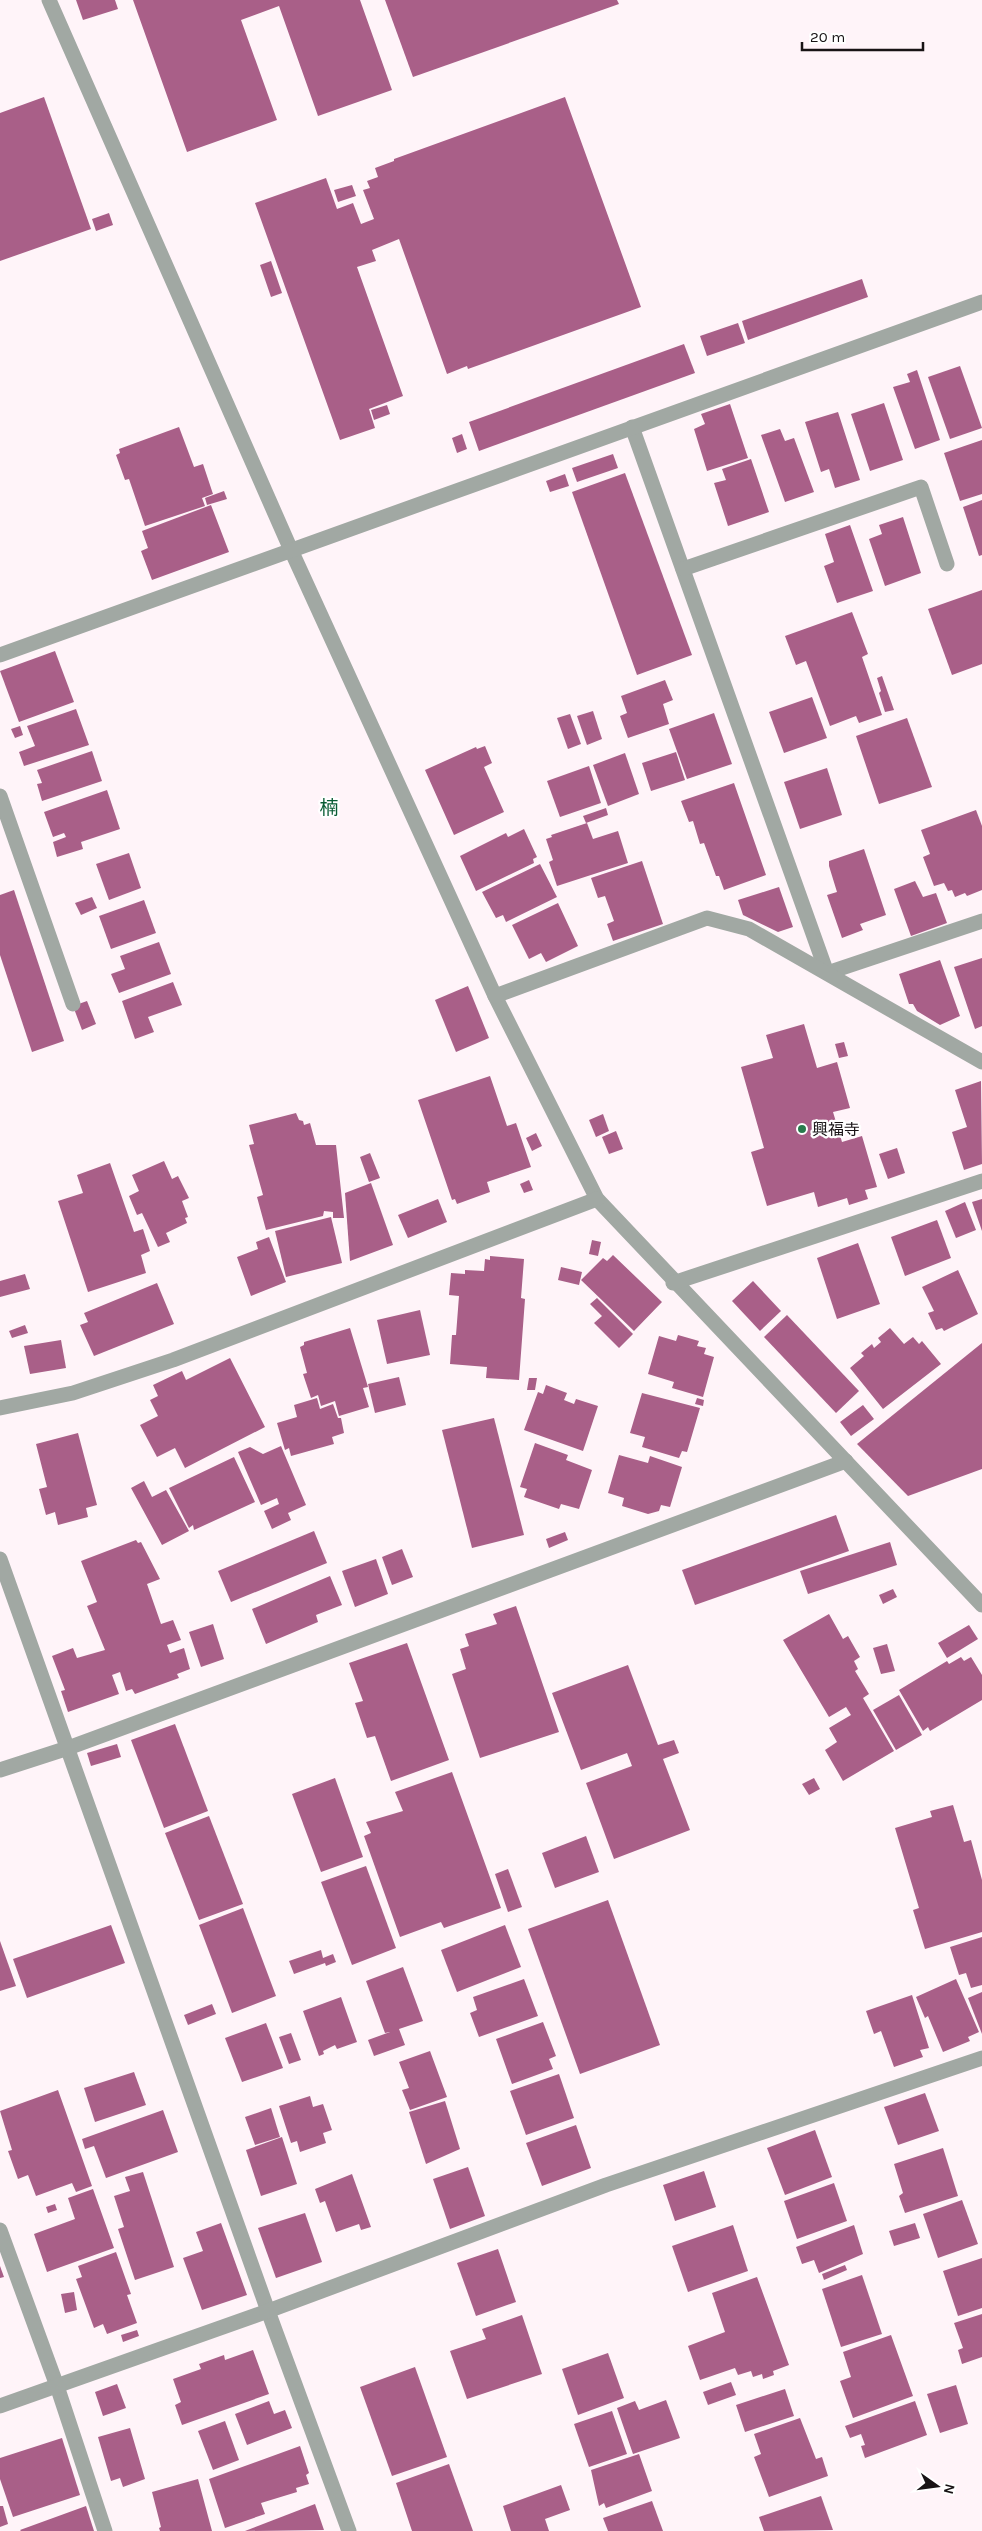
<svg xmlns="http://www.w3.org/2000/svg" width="982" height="2531" font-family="Karla,'Noto Sans JP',sans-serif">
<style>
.building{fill:#a95f88}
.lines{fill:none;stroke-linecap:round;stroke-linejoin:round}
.street{stroke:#a1a8a3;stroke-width:15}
.poi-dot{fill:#287b4d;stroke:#fff;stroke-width:2}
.labels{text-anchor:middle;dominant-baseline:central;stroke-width:4.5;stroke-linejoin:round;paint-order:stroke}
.poi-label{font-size:16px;fill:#181315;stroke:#fff;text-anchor:start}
.quarter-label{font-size:19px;fill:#085c34;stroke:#fff}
</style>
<rect width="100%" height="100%" fill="#fff4f9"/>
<g class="building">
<path d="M76,0H115L118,9L83,20Z"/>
<path d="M133,0H360L392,90L318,116L279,6L241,20L277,120L187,152Z"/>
<path d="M385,0H617L619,4L413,77Z"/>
<path d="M44,97L91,229L0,261V113Z"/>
<path d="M565,97L641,307L468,369L467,366L447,374L399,239L372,250L376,261L357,267L403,396L369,409L375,428L340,440L255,203L326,178L337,209L353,203L361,224L374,219L363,190L370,188L367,181L378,177L375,168L394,161V159Z"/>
<path d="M352,185L356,196L338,202L334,190Z"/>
<path d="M109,213L113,225L96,231L92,219Z"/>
<path d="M271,261L282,293L271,297L260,265Z"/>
<path d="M862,279L868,297L748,340L742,321Z"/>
<path d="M738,323L745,343L707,356L700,336Z"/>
<path d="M684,344L695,373L479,451L469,422Z"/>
<path d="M960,366L982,428L950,439L928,377Z"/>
<path d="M917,370L940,440L915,449L893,387L910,382L907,374Z"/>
<path d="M884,403L903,460L870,471L851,414Z"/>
<path d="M730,404L748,458L707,471L694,429L705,424L701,414Z"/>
<path d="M387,405L390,414L374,420L371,410Z"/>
<path d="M838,412L860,480L835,488L829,469L821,472L805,422Z"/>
<path d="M179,427L194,467L203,464L213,494L202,498L205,506L145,526L129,479L125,480L116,455L120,453L119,449Z"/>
<path d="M780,429L785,441L794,438L814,492L785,502L761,435Z"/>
<path d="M462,434L467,449L457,453L452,438Z"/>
<path d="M982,440V494L960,501L944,453Z"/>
<path d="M613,454L618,468L577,482L572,468Z"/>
<path d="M751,459L769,512L728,526L714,483L726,480L722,469Z"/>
<path d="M625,473L692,655L637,675L572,492Z"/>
<path d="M565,474L569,486L550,492L546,481Z"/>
<path d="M224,491L227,499L207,505L205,498Z"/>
<path d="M982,500V555L979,556L963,507Z"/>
<path d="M211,505L229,552L152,580L141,551L148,548L142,531Z"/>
<path d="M903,517L921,573L885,586L869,539L882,534L879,525Z"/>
<path d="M850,525L873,591L837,603L824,566L834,562L825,534Z"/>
<path d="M982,590V664L952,675L928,609Z"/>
<path d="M852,612L868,654L862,657L882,715L859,723L856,716L830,726L806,661L796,665L785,636Z"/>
<path d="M55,651L74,702L19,722L0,671Z"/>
<path d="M882,676L894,710L885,712L879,693L881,691L877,678Z"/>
<path d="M665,680L673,700L663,704L669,724L628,738L620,716L627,713L621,696Z"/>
<path d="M812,697L827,738L784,753L769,712Z"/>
<path d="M76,709L89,745L24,766L19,752L35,746L27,726Z"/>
<path d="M593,711L602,739L587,745L577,716Z"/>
<path d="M714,713L732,764L687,779L669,729Z"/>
<path d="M570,714L581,744L568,749L557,718Z"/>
<path d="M907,718L932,787L879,804L856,736Z"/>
<path d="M20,726L23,735L15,738L11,729Z"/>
<path d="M485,746L492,763L484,767L504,812L454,835L425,770L476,747L477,749Z"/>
<path d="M92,751L102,781L42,801L37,784L42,783L37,770Z"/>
<path d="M676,752L685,780L651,791L642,763Z"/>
<path d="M625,753L639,794L608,806L593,765Z"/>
<path d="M589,766L601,803L560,817L547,781Z"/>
<path d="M827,768L842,815L800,829L784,782Z"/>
<path d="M734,783L766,875L724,890L719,876H716L704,843L700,844L693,821L689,822L681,801Z"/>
<path d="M107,790L120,829L81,842L83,849L57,857L53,842L66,837L64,833L53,837L44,812Z"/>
<path d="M606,808L608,815L586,823L583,816Z"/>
<path d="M976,810L982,826V890L967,896L965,893L955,897L952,890L948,891L944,883L934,886L923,857L930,854L921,830Z"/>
<path d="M587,823L593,839L618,831L628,863L557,886L549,862L553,860L546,839L552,837L551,835Z"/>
<path d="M524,829L537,857L533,859L534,863L476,891L460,856L506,833L508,837Z"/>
<path d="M864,849L886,915L860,924L863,930L842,938L827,895L837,892L829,866V861Z"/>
<path d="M129,853L141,888L109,900L96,864Z"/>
<path d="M642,861L663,924L613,941L607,924L614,921L605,896L598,898L591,878Z"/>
<path d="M540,864L557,897L506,922L503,915L496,918L482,892Z"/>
<path d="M915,881L923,897L936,893L947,923L911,936L894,889Z"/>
<path d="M779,887L793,927L778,932L743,915L738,900Z"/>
<path d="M14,890L64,1041L32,1052L0,955V895Z"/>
<path d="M92,897L97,908L81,915L75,903Z"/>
<path d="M144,900L156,933L111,949L99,916Z"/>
<path d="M558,903L578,946L546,962L541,953L529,959L512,925Z"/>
<path d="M159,942L171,974L119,993L111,974L125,969L120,956Z"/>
<path d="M982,958V1026L975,1029L954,967Z"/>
<path d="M940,960L960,1016L940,1025L917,1011L913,1004H909L899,974Z"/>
<path d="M173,982L182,1005L148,1017L154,1032L135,1039L122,1001Z"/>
<path d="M468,986L489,1038L456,1052L435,1000Z"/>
<path d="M87,1001L96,1024L82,1030L73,1006Z"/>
<path d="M804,1024L817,1068L837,1062L850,1108L833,1112L842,1142L862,1136L877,1187L865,1190L868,1199L849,1205L847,1198L818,1207L814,1192L767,1206L751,1152L764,1148L741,1067L773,1058L766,1035Z"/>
<path d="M844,1042L848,1056L839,1058L835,1044Z"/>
<path d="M490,1076L507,1126L516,1123L531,1167L487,1182L490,1192L457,1204L455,1199L452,1200L418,1100Z"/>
<path d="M981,1081L982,1164L964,1170L952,1132L967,1127L955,1090Z"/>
<path d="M296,1113L299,1120L303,1121L304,1125L310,1123L316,1145H336L344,1218H333V1212L324,1211L323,1216L266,1230L257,1197L263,1195L249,1145L254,1144L249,1125Z"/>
<path d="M603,1114L609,1131L596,1137L589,1120Z"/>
<path d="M616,1131L623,1149L609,1154L602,1137Z"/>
<path d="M536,1133L542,1146L532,1151L526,1138Z"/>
<path d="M897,1148L905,1173L888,1179L879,1154Z"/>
<path d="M370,1153L380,1178L369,1182L360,1157Z"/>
<path d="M164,1161L172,1179L178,1176L189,1198L182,1201L188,1217L185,1218L187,1223L166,1233L170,1242L158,1247L142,1213L137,1215L129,1196L139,1191L132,1175Z"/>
<path d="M110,1163L134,1232L143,1229L150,1251L141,1255L146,1273L88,1292L58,1201L83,1193L77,1175Z"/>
<path d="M529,1180L533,1190L524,1193L520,1184Z"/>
<path d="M371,1183L393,1245L350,1261L345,1193Z"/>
<path d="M438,1199L447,1222L408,1238L398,1215Z"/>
<path d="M982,1199V1231L972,1202Z"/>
<path d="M965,1202L976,1230L956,1238L945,1211Z"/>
<path d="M331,1217L342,1263L286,1277L275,1231Z"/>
<path d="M937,1220L951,1258L905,1276L891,1237Z"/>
<path d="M269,1237L286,1282L251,1296L237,1257L258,1249L256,1242Z"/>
<path d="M592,1240L601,1242L598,1256L589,1254Z"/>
<path d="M858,1243L880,1304L837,1319L817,1258Z"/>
<path d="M613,1255L662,1302L634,1331L581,1280L603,1258L607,1261Z"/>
<path d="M490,1256L524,1259L521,1298L525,1299L519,1380L486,1378L487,1367L450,1364L452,1335H456L459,1296L449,1295L451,1273L465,1274V1270L484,1271L485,1259L490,1260Z"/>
<path d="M561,1267L582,1272L579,1285L558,1280Z"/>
<path d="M958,1270L978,1314L944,1331L942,1328L936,1330L928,1313L934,1311L922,1287Z"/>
<path d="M25,1274L30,1289L0,1297V1281Z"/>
<path d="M753,1281L781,1311L760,1331L732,1301Z"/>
<path d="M157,1283L174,1324L94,1356L80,1325L88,1322L84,1313Z"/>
<path d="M597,1298L633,1334L619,1348L594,1323L602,1316L590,1304Z"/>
<path d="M420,1310L430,1355L387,1364L377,1320Z"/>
<path d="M787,1315L859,1391L836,1413L764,1337Z"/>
<path d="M25,1325L28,1333L12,1338L9,1331Z"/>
<path d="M350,1328L368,1387L363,1388L369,1407L339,1416L335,1401L321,1406L318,1395L311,1398L303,1374L307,1373L300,1347L304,1345V1342Z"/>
<path d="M890,1328L904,1344L913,1337L919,1344L922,1341L941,1364L883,1409L850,1368L864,1356L861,1353L872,1344L874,1348L881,1342L878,1338Z"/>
<path d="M678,1335L699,1341L697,1346L706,1348L704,1354L714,1357L703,1397L672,1388L674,1382L648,1374L659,1336L676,1341Z"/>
<path d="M61,1340L66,1368L30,1374L24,1346Z"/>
<path d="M982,1343V1469L908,1496L857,1444Z"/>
<path d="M230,1358L265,1427L185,1468L175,1448L157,1457L140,1425L158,1416L150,1400L158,1396L153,1385L182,1371L186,1380Z"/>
<path d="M399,1377L406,1405L375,1413L368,1384Z"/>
<path d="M529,1378H537L535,1390H527Z"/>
<path d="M546,1385L567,1393L564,1400L574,1404L576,1399L598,1406L583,1451L524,1430L538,1392L543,1394Z"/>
<path d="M642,1393L700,1408L687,1452L682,1451L679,1458L642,1447L645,1437L630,1433Z"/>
<path d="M317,1398L320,1409L333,1404L338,1418H341L344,1433L332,1437L334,1444L291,1456L289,1448L285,1450L277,1423L297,1417L294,1405Z"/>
<path d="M697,1398L704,1400L703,1406L695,1404Z"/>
<path d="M863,1405L874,1419L851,1436L840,1422Z"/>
<path d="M494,1418L524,1535L472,1548L442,1430Z"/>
<path d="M78,1433L97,1505L86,1508L88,1517L58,1525L55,1512L46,1515L39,1489L47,1487L36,1444Z"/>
<path d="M535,1443L568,1455L566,1460L592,1470L579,1509L561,1504L559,1509L524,1497L527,1489L520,1487Z"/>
<path d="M281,1446L306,1505L288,1513L291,1520L272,1529L264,1511L279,1504L277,1498L261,1505L238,1452L250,1447L263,1454Z"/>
<path d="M619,1455L648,1463L650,1456L682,1467L670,1507L661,1505L659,1511L648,1514L622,1506L624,1498L608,1493Z"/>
<path d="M234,1457L255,1502L194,1530L193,1525L189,1528L169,1488Z"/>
<path d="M144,1481L152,1497L166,1490L189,1531L162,1545L131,1488Z"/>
<path d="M836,1515L849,1551L695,1605L682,1570Z"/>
<path d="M314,1531L327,1563L231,1602L218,1571Z"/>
<path d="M565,1532L568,1540L549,1548L546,1539Z"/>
<path d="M136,1540L138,1543L141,1542L160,1579L147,1584L161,1624L173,1620L181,1640L167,1645L170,1653L184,1648L190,1669L177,1674L179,1678L135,1694L132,1689L126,1691L120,1672L112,1675L119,1694L68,1712L61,1691L65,1690L52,1656L73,1648L77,1658L105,1650L87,1606L97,1602L81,1561Z"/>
<path d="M890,1542L897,1565L808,1594L800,1571Z"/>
<path d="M402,1549L413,1577L392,1585L382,1557Z"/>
<path d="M376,1559L388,1594L355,1607L342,1571Z"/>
<path d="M330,1576L342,1605L316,1615L318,1622L266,1644L252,1609Z"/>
<path d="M893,1589L897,1597L883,1604L879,1595Z"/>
<path d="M516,1606L559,1732L480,1758L452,1674L466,1669L460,1649L469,1646L465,1634L497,1624L493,1614Z"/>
<path d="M829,1614L843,1639L848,1636L860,1657L854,1661L858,1669L855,1671L869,1694L863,1698L894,1751L843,1781L825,1750L837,1742L829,1728L851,1715L846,1707L829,1717L783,1640Z"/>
<path d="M213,1624L224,1659L201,1667L189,1632Z"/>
<path d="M969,1625L978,1639L947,1658L938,1643Z"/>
<path d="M407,1643L449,1760L391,1781L375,1736L367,1738L355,1703L363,1701L349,1663Z"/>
<path d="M887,1644L895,1671L881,1674L873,1648Z"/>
<path d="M961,1657L964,1661L971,1657L982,1675V1700L930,1731L928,1727L923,1731L899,1690L947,1661L949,1664Z"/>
<path d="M628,1665L658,1745L674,1740L679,1753L663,1759L690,1830L614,1859L586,1783L632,1766L627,1753L581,1770L552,1693Z"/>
<path d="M899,1695L922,1735L896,1750L873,1710Z"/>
<path d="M175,1724L208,1811L164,1828L131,1740Z"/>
<path d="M117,1744L121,1757L91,1766L87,1753Z"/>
<path d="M452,1772L501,1908L444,1928L441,1922L400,1937L364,1836L371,1833L366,1822L403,1811L395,1792Z"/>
<path d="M335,1778L363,1857L321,1872L292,1794Z"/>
<path d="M814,1778L820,1789L809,1795L802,1784Z"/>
<path d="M953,1805L964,1842L971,1840L982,1880V1932L925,1949L913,1910L919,1908L895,1828L932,1817L930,1811Z"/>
<path d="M209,1816L243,1904L199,1920L165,1833Z"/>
<path d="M586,1836L599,1872L555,1888L542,1853Z"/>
<path d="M366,1866L396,1948L352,1965L321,1882Z"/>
<path d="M508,1869L522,1907L508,1912L495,1874Z"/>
<path d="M608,1900L660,2045L580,2074L528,1929Z"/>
<path d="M243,1908L276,1996L232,2013L199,1925Z"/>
<path d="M111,1925L125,1963L27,1998L13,1959Z"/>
<path d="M505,1925L521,1967L457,1992L441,1950Z"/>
<path d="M982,1937V1985L971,1988L966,1973L959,1975L950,1947Z"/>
<path d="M0,1941L16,1986L0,1991Z"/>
<path d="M321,1950L323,1958L333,1954L336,1962L326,1966L325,1963L294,1974L289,1961Z"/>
<path d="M403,1967L423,2021L399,2029L405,2045L374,2056L368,2040L390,2032L385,2033L366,1981Z"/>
<path d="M524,1979L538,2016L479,2037L470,2013L477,2010L473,1997Z"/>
<path d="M956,1979L979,2032L968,2037L970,2041L943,2052L928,2016L925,2018L916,1997Z"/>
<path d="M982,1992V2034L968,1998Z"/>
<path d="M912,1995L929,2048L920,2050L923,2057L894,2067L881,2031L874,2034L866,2011Z"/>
<path d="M341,1997L357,2042L337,2049L335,2045L323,2051L324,2054L319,2056L303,2011Z"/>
<path d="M212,2004L216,2014L188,2025L184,2015Z"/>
<path d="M543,2022L556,2056L549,2059L553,2069L512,2084L496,2039Z"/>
<path d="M266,2023L283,2068L242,2082L225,2038Z"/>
<path d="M291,2033L301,2060L289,2064L279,2037Z"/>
<path d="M430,2051L447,2097L410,2110L402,2090L409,2088L399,2062Z"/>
<path d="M134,2072L146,2105L95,2122L84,2088Z"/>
<path d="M559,2074L574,2118L526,2135L510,2091Z"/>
<path d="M58,2090L92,2186L76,2192L72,2183L36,2196L28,2175L18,2179L8,2151L12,2150L0,2111Z"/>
<path d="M925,2093L939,2131L898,2145L884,2107Z"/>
<path d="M310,2096L313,2107L323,2104L332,2130L323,2133L326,2143L300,2152L297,2141L291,2143L279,2106Z"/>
<path d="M445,2101L460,2149L426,2164L409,2112Z"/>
<path d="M271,2108L280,2137L255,2145L245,2117Z"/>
<path d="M163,2110L178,2152L106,2178L94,2146L85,2149L82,2139Z"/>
<path d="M576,2125L591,2168L542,2186L526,2143Z"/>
<path d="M815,2130L832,2177L785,2195L767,2148Z"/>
<path d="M282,2137L297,2184L261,2196L246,2150Z"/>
<path d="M943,2148L958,2196L905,2213L899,2196L903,2193L894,2164Z"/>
<path d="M468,2167L485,2216L450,2229L433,2179Z"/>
<path d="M704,2171L716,2207L675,2221L663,2185Z"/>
<path d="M143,2172L174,2267L135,2280L118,2229L124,2227L114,2196L130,2191L125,2177Z"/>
<path d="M352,2174L371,2227L361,2230L359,2224L336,2232L325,2201L320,2203L315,2189Z"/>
<path d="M834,2183L847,2221L797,2239L784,2201Z"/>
<path d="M93,2189L114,2248L47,2272L34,2234L75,2219L68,2198Z"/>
<path d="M962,2200L978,2244L938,2258L923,2214Z"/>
<path d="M55,2204L57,2210L48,2213L46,2207Z"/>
<path d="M305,2213L322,2262L276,2278L258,2228Z"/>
<path d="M221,2223L247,2295L202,2310L183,2258L203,2251L196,2232Z"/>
<path d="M915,2223L920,2238L894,2246L889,2231Z"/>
<path d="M733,2225L748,2271L688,2292L672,2246Z"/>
<path d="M854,2225L863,2254L819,2273L814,2260L802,2264L796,2247Z"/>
<path d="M498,2249L516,2302L476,2316L457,2263Z"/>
<path d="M116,2252L131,2294L127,2295L137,2323L107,2334L103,2324L94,2328L76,2279L82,2277L78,2266Z"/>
<path d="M982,2258V2308L958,2316L943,2271Z"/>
<path d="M845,2265L847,2270L824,2280L822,2274Z"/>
<path d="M0,2266L4,2277L0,2278Z"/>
<path d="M862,2275L882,2334L841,2347L822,2289Z"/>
<path d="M757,2277L789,2365L773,2371L774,2375L763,2379L762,2374L753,2377L751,2371L738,2375L735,2368L700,2380L688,2346L725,2332L712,2293Z"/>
<path d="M74,2292L77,2310L65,2313L61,2294Z"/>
<path d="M982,2314V2357L962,2364L958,2350L963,2348L954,2323Z"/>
<path d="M522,2315L542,2374L467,2399L450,2351L486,2339L482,2329Z"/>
<path d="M137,2330L139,2336L123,2342L121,2335Z"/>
<path d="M891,2335L913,2396L853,2418L840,2381L851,2377L843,2352Z"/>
<path d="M253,2350L269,2394L182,2425L175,2405L181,2402L173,2379L201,2369L199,2364L224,2355L225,2360Z"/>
<path d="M608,2353L624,2398L578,2415L562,2369Z"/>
<path d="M415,2367L447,2457L392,2476L360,2387Z"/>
<path d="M731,2382L736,2395L708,2405L703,2392Z"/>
<path d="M117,2384L126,2408L103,2416L95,2392Z"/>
<path d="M956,2385L968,2424L940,2433L927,2394Z"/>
<path d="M785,2389L794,2416L745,2432L736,2405Z"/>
<path d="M666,2400L680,2438L633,2454L617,2408L635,2401L639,2410Z"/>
<path d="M269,2401L274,2414L285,2410L292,2428L247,2445L235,2414Z"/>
<path d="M915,2401L927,2435L865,2458L861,2446L865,2445L861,2434L850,2438L845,2426Z"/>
<path d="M612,2411L627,2454L589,2467L574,2424Z"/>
<path d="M800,2418L816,2459L822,2457L828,2476L769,2497L754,2457L761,2454L754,2434Z"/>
<path d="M225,2421L239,2460L213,2470L198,2431Z"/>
<path d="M130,2428L145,2479L123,2487L120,2478L111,2481L98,2437Z"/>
<path d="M62,2438L80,2495L13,2517L0,2479V2458Z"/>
<path d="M300,2446L309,2473L306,2475L309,2484L296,2488L297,2492L261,2503L265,2514L225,2528L209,2479Z"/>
<path d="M639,2454L652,2491L606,2508L604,2503L599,2506L591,2470Z"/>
<path d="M449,2464L473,2531H412L396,2483Z"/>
<path d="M198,2479L212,2531H160L159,2528L161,2527L152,2492Z"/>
<path d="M561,2485L570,2510L545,2519L549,2531H511L503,2506Z"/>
<path d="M821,2496L833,2530L764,2531L759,2517Z"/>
<path d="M652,2501L663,2531H608L603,2518Z"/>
<path d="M315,2504L324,2530L245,2531Z"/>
<path d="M0,2506H3L8,2524L0,2527Z"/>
<path d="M86,2506L94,2531H21L20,2530Z"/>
</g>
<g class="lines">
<g class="street">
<path d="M49,0L291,550L495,996L597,1199L982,1605"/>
<path d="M632,427L827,973L982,921"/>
<path d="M683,569L921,487L947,564"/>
<path d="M0,655L982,302"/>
<path d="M0,796L73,1004"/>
<path d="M495,996L707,918L749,929L982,1062"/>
<path d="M673,1283L982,1181"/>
<path d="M0,1408L73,1393L173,1360L597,1199"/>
<path d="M0,1559L268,2311L349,2531"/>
<path d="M0,1770L68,1748L846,1461"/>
<path d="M0,2230L57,2386L105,2531"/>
<path d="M0,2406L268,2311L606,2185L982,2058"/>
</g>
</g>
<circle class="poi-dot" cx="802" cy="1129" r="5"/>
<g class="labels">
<g class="poi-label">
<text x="812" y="1129">興福寺</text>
</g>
<g class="quarter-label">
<text x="329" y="808">楠</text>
</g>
</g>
<g transform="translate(937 2486) rotate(104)" stroke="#ffffff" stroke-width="4" paint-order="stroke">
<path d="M0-4L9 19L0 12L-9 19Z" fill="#181315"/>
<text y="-8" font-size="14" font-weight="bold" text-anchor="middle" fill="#181315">N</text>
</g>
<path d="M802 42v8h121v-8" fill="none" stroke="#181315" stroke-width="2.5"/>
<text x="810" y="42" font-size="15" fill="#181315" stroke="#ffffff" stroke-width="4" paint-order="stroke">20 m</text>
</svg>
